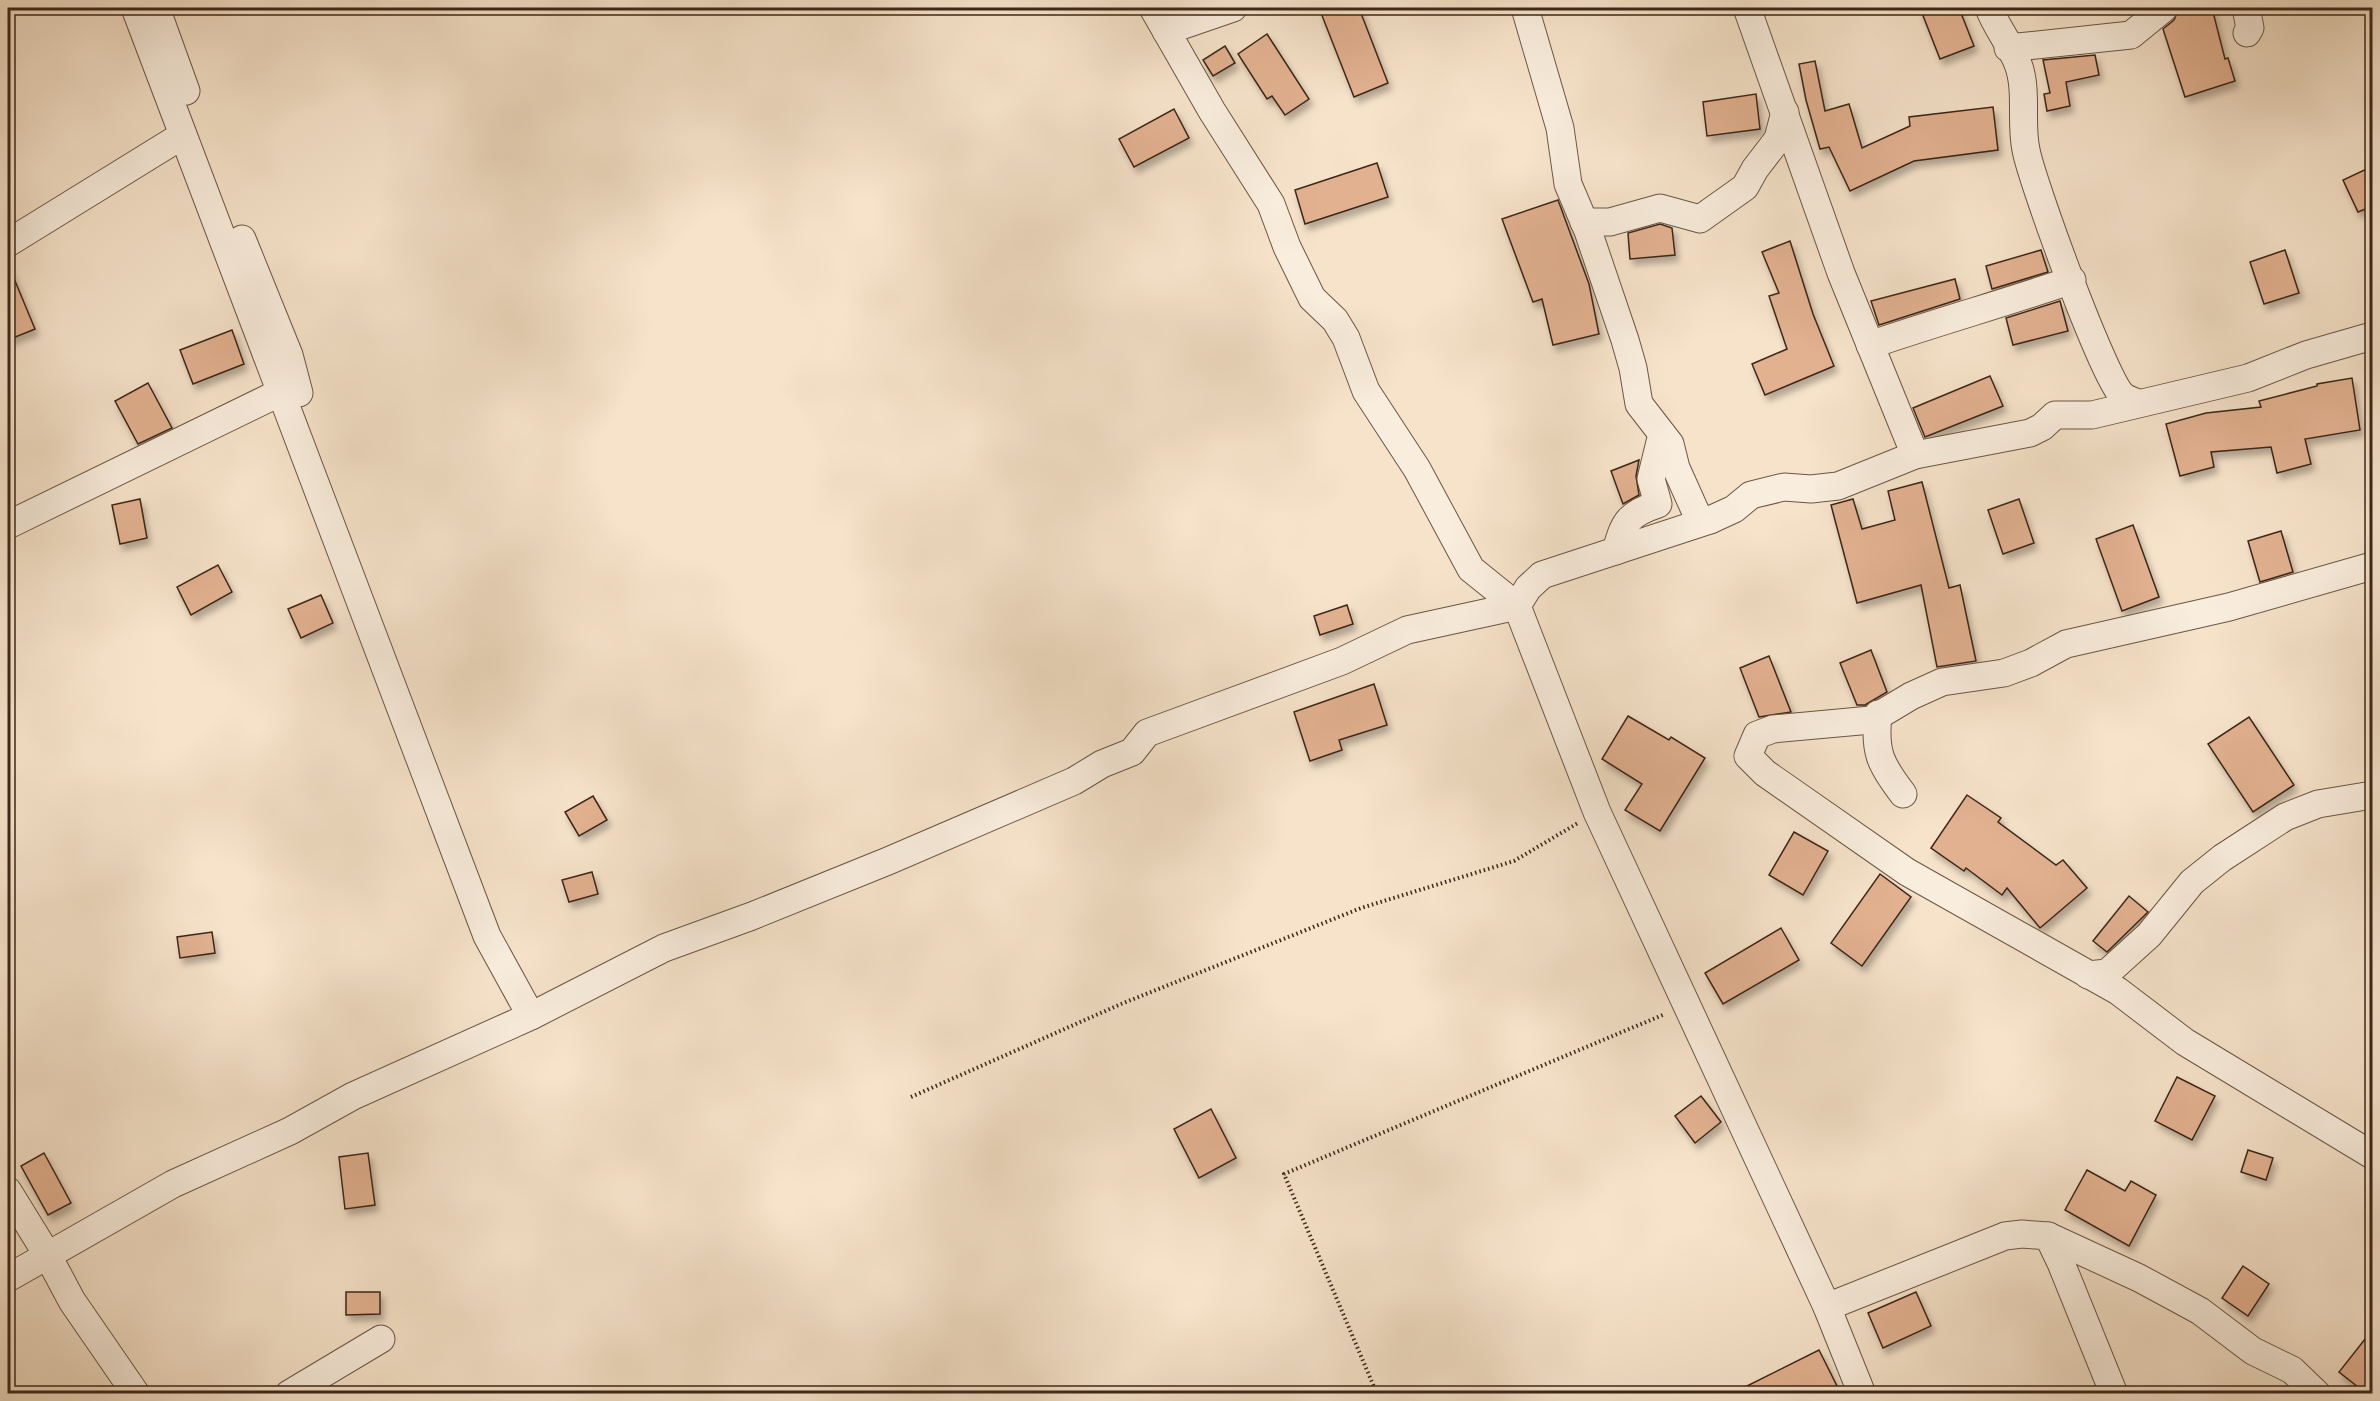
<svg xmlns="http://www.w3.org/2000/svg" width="2380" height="1401" font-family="Alegreya,serif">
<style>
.building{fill:#e2b190;stroke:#3c2719;stroke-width:1.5;filter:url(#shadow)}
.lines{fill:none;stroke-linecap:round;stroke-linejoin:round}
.minor-casing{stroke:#6a5645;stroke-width:29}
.path{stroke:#3c2719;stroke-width:4;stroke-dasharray:1.5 3;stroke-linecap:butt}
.minor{stroke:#f9eddd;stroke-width:27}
</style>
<defs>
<filter id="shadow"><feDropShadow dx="3.5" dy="6" stdDeviation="3" flood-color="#0004"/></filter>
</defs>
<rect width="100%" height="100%" fill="#f6e3ca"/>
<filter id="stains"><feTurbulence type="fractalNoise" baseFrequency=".00333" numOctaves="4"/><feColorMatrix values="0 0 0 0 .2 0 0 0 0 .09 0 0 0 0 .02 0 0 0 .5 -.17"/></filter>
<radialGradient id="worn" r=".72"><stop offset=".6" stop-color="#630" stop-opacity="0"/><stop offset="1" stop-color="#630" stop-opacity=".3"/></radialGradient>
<g class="building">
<path d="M1336,8H1359L1388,83L1354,97L1321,13Z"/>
<path d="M1920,8H1959L1974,46L1940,59Z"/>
<path d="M2179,8H2212L2225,59L2228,58L2235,81L2185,97L2163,29L2174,20Z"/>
<path d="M1267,34L1309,99L1285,115L1272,96L1267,99L1238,54Z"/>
<path d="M1225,46L1235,63L1213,76L1203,60Z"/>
<path d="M2095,55L2099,75L2066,82L2070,106L2047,111L2044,94L2050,93L2043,60Z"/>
<path d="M1815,61L1825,111L1849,104L1862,148L1910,126L1909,117L1993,107L1998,150L1914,161L1850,191L1829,147L1820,149L1806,100L1799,64Z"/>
<path d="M1756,94L1760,129L1707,136L1703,102Z"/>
<path d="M1174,109L1189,138L1134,167L1119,139Z"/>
<path d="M1377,163L1388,197L1305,224L1295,190Z"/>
<path d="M2373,166V206L2358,212L2343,180Z"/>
<path d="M1558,200L1589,284L1599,334L1553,345L1542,299L1533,302L1502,219Z"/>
<path d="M1660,224L1672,228L1675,255L1630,259L1628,233Z"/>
<path d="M1790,241L1813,314L1834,366L1765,395L1752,364L1787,349L1769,296L1779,293L1762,252Z"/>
<path d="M2041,250L2048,272L1992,289L1986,266Z"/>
<path d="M2285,250L2299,293L2264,304L2250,262Z"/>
<path d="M8,264L35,329L8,340Z"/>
<path d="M1955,279L1960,299L1879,325L1871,301Z"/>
<path d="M2060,301L2068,331L2013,345L2006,318Z"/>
<path d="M232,330L244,364L193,384L180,350Z"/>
<path d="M1990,376L2003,406L1925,437L1913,408Z"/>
<path d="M2352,378L2360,430L2305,439L2311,464L2277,473L2271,447L2211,452L2214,467L2180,476L2166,424L2206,413L2261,407L2259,401L2317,386V384Z"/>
<path d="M148,383L172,428L138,444L115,401Z"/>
<path d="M1639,460L1636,476L1639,495L1623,504L1611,471Z"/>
<path d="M1922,482L1949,588L1960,585L1976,661L1937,667L1921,585L1857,603L1831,505L1853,499L1862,529L1895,520L1888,491Z"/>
<path d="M140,499L147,538L120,544L112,505Z"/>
<path d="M2019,499L2034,543L2003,554L1988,510Z"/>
<path d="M2133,525L2159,597L2122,611L2096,539Z"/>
<path d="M2281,531L2293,572L2260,582L2248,541Z"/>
<path d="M218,565L232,592L191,615L177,587Z"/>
<path d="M321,595L333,623L301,638L288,609Z"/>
<path d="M1347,605L1353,624L1320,635L1314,616Z"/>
<path d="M1871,650L1887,692L1865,705H1857L1840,663Z"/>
<path d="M1769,656L1791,712L1759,717L1740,668Z"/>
<path d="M1374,684L1387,725L1339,740L1342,750L1310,761L1294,712Z"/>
<path d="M1628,716L1669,740L1671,737L1705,758L1660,831L1625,810L1642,784L1602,759Z"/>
<path d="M2249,717L2294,785L2253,812L2208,744Z"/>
<path d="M1967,795L2001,818L1998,822L2056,865L2063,860L2087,888L2040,928L2007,888L2002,895L1966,868L1964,871L1931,848Z"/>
<path d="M593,796L607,820L579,836L565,812Z"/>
<path d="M1794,832L1828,851L1803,895L1769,875Z"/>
<path d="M592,872L598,894L569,902L562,880Z"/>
<path d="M1880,874L1911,897L1862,966L1831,943Z"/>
<path d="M2129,896L2148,912L2107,952L2093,941Z"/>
<path d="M1781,928L1799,960L1723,1004L1705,973Z"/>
<path d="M212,932L215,953L180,958L177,937Z"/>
<path d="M2177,1077L2215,1096L2192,1140L2155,1121Z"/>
<path d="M1701,1096L1721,1122L1695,1143L1675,1116Z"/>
<path d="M1211,1109L1236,1158L1199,1178L1174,1129Z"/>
<path d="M2248,1150L2273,1158L2266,1180L2241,1172Z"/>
<path d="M44,1153L71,1203L48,1215L21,1166Z"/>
<path d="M368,1153L375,1205L345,1209L339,1157Z"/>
<path d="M2087,1170L2125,1191L2131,1181L2156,1195L2129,1246L2065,1210Z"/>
<path d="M2243,1266L2269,1284L2248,1316L2222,1298Z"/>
<path d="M346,1292H380V1314L346,1315Z"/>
<path d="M1916,1292L1931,1326L1883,1348L1868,1313Z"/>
<path d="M2373,1329V1377L2362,1390L2339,1372Z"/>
<path d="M1819,1350L1838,1388L1828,1394H1731Z"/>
</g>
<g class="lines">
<g class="minor-casing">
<g id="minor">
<path d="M135,8L487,936L531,1016"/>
<path d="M156,8L186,91"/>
<path d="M1153,8L1212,111L1271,204L1287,247L1312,298L1335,320L1346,338L1366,391L1417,469L1471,569L1517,606L1597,812L1827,1307L1862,1394"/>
<path d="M1525,8L1560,128L1568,184L1588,231L1625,340L1633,368L1639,404L1670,444L1676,468L1698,517L1710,520"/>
<path d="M1747,8L1841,273L1915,455"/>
<path d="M1989,8C1996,27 2011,45 2018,64C2028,90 2020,122 2026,150C2032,182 2104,379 2122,395C2126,399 2133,401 2138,403"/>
<path d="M2246,8L2250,28L2247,33"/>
<path d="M1166,31L1233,8"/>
<path d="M2008,48L2131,35L2164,8"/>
<path d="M1584,222H1610L1660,208L1700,219L1745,187L1755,169L1778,139L1785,112"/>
<path d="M242,239L289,355L299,393"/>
<path d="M8,243L183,135"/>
<path d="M1870,345C1937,322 2005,303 2072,280"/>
<path d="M8,525L281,392"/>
<path d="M1616,551C1624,522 1628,514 1658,504L1651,479L1662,434"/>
<path d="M2372,566L2229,607L2066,644L2031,663L2004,673L1942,682L1911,696L1871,720L1773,729L1757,735L1748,756L1765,773L1907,872L2118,991L2185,1042L2372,1155"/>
<path d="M1878,714C1874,752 1880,764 1903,794"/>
<path d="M2088,975L2107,973L2149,935L2192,882L2222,858L2285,817L2318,804L2372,795"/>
<path d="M8,1191L48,1256L72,1301L136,1394"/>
<path d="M2048,1236L2139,1278L2200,1311L2253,1351L2292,1370L2317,1394"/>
<path d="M8,1278L173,1184L290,1131L353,1096L531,1016L664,948L752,916L888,861L1074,781L1102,764L1132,752L1147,733L1342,661L1407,630L1517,606L1528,588L1542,575L1710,520L1734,509L1751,495L1784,487L1811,489L1838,486L1915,455L2030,433L2042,427L2055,415H2092L2248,378L2306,355L2372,336"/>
<path d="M1827,1307L2005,1236L2022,1234L2048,1236L2061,1263L2114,1394"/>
<path d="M289,1394L381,1339"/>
</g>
</g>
<g class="path">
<path d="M911,1097L1121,1004L1361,908L1514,861L1578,823"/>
<path d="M1377,1394L1284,1174L1665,1014"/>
</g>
<use href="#minor" class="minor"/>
</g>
<rect width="2380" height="1401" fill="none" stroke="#f6e3ca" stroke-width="30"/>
<rect x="9" y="9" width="2362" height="1383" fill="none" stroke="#3c2719" stroke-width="3"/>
<rect x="15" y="15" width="2350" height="1371" fill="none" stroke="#3c2719" stroke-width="1.5"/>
<rect width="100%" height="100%" filter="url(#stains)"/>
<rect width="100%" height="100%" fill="url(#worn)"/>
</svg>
